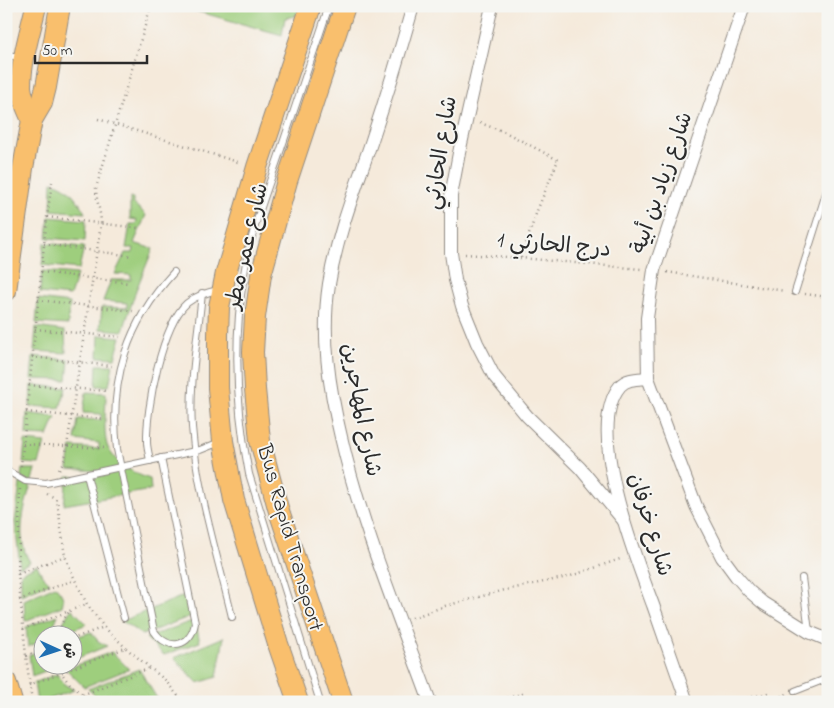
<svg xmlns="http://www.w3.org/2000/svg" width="834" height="708" font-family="'Indie Flower','Playpen Sans Arabic',sans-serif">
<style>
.green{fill:#9ece7d;stroke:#647c54}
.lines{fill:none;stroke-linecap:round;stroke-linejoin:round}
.lane-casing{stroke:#908a83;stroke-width:8}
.street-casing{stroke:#908a83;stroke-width:14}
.primary-casing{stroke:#908a83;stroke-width:22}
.path{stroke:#908a83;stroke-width:2.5;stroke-dasharray:1 4;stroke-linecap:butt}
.lane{stroke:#fff;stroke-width:6}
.street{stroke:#fff;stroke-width:12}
.primary{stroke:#f9bf6d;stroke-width:20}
.labels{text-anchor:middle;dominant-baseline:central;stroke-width:4;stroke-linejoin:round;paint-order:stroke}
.street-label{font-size:22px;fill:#2b2b2b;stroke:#f6f6f2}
</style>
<rect width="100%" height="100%" fill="#f6f6f2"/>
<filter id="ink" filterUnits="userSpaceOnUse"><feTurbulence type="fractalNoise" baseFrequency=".02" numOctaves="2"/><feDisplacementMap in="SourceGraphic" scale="10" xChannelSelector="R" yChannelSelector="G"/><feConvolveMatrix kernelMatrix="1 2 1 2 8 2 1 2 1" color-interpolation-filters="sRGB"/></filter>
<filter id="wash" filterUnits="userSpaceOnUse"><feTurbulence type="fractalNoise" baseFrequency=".0096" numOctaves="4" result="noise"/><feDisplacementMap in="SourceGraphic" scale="20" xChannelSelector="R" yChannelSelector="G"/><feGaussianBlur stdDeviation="1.12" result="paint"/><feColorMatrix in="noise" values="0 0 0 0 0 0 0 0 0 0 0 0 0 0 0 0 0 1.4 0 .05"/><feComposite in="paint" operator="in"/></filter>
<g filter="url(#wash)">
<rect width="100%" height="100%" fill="#f5eadb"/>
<g class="green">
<path d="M178,6H300L296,16L285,18L282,35Z"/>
<path d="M52,182C69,186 77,198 85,213L51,210Z"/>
<path d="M130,198H133V203L146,215L134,243L153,249L136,290L123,331L100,329L102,307L127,308V303L103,301L111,280H131V275L115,274L125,253H133L134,248H126L130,224H136L137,220L130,219Z"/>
<path d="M49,217L86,220L85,241L47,238Z"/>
<path d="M44,243L84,247L79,269L42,265Z"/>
<path d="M42,271L77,274L70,296L40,293Z"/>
<path d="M38,299L70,303L68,325L36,323Z"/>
<path d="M36,327L65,331L66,353L34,351Z"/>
<path d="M99,335L121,337L115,358L98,357Z"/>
<path d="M33,356L69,360L67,380L31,379Z"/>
<path d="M97,365H113L109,386H96Z"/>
<path d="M31,385L66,388L60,408L30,406Z"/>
<path d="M86,392L106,393C106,408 103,431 107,445C113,462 134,474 150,479L151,490L64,505L67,476L97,478V471L68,469L71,447L99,449V443L75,440L78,419L101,420V414L83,413Z"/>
<path d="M27,413L56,417L48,436L26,435Z"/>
<path d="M25,441L45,443L39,464L23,463Z"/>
<path d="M22,469H35C28,498 12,534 30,562L20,567L15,522Z"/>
<path d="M37,565L42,575L50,583L21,595V573Z"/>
<path d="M55,586C61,593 65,597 62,606L25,621L24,600Z"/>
<path d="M188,594L194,615L142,635L122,621Z"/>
<path d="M72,609L87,624L61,634C62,625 65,616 72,609Z"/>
<path d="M58,615L53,627L52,635L42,636V641L28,647L26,627Z"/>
<path d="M195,620L200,642L164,655L146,638Z"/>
<path d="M91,632L98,641L107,646L73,660V638Z"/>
<path d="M224,637L217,677L198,683L174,658Z"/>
<path d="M42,650V666H55L56,667L32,676L29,655Z"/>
<path d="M112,652L129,669L84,687L66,669Z"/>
<path d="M139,669L158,700L155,702H102L88,689Z"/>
<path d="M57,674L64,684L74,690L42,702H37L34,683Z"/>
</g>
</g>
<g filter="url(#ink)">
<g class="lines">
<g class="lane-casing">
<g id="lane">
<path d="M6,55L21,57"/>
<path d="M795,292L828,187"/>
<path d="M202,293C198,337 189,383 192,427C197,491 217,554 232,617"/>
<path d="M161,458L195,623C191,647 168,652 154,631L117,449C109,380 127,323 174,272"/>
<path d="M150,461C149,454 147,448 147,442C146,408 162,325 187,303C197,295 207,292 219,290"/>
<path d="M6,470L25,481L46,483L200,450L220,442"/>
<path d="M87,475L124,618"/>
<path d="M802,578L809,631"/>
<path d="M795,691L828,678"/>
<path d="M320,702L249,474C236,408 233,341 244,274C250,234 265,196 278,158C295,107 312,57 329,6"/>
</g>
</g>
<g class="street-casing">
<g id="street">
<path d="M413,6C400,52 386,98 371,143C355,190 337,235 329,284C321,336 329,387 341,437C362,528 398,614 430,702"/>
<path d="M492,6L459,153L451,196V253L455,280L462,306L477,343L494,376L527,416L580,468L624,521"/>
<path d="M744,6L654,270L647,318L648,378L696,506L722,557L736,576L749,591L763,603L809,632L828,640"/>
<path d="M648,378C639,379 627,378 620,386C584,429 636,559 653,605C664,637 676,670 687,702"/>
</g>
</g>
<g class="primary-casing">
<g id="primary">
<path d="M32,120C27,109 22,98 21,87C21,60 30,32 36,6"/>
<path d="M6,291L23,168L32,120L42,103L46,87L60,6"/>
<path d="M6,682L12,702"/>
<path d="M298,702L278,644L234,500L223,441L218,388V335L219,307L226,273L257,167L311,6"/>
<path d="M343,702L278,508L260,441L255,389L253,352L255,317L261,275L287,181L345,6"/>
</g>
</g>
<g class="path">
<path d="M98,119L241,163"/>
<path d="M480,123L505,132L558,160L537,211L521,258"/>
<path d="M47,217L139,228"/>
<path d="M44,244L132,256"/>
<path d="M465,254L521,258L641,269"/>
<path d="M41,272L129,283"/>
<path d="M667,272L785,291"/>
<path d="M805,294L828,297"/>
<path d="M38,300L133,311"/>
<path d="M35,329L120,337"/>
<path d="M32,357L112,366"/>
<path d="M29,385L107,391"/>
<path d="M26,412L104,419"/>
<path d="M23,444L106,448"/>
<path d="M21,466L47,217L52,182"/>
<path d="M59,469L65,459L101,224C101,211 96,201 96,188L151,6"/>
<path d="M20,489L18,574L26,656L32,702"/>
<path d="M47,494L53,497L57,500L65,556L75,580L87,604L104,627L126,648L165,680L183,702"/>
<path d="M18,574L65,556"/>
<path d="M19,600L74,580"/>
<path d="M412,618L445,606L505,590L568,577L623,558"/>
<path d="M23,629L87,604"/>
<path d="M57,636L64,619L69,612"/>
<path d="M72,639L104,627"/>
<path d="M26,656L42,650"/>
<path d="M59,666C66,685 77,689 92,702"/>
<path d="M29,685L125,648"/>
<path d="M64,702L150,668"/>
<path d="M493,702L525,693"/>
<path d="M733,702L768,693L770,700L787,694"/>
</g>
<use href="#lane" class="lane"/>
<use href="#street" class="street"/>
<use href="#primary" class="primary"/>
</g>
</g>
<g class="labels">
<g class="street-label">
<text transform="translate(442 153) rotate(-81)">شارع الحارثي</text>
<text transform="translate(663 183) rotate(-71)">شارع زياد بن أبية</text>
<text transform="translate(248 246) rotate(-77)">شارع عمر مطر</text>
<text transform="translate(554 246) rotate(5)">درج الحارثي 1</text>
<text transform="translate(360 410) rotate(79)">شارع المهاجرين</text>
<text transform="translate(649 525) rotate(73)">شارع خرفان</text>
<text transform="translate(289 538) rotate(74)">Bus Rapid Transport</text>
</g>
</g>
<rect width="834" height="708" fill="none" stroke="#f6f6f2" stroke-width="25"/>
<g transform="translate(58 650) rotate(93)"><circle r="24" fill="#f6f6f2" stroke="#a5a5a2"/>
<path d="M0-4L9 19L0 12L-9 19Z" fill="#1f6fb2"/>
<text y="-8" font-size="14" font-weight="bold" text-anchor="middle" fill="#2b2b2b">ش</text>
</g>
<path d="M35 55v8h112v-8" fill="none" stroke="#2b2b2b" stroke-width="2.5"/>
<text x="42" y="55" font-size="15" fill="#2b2b2b" stroke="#f6f6f2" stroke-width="4" paint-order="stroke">50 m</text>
</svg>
